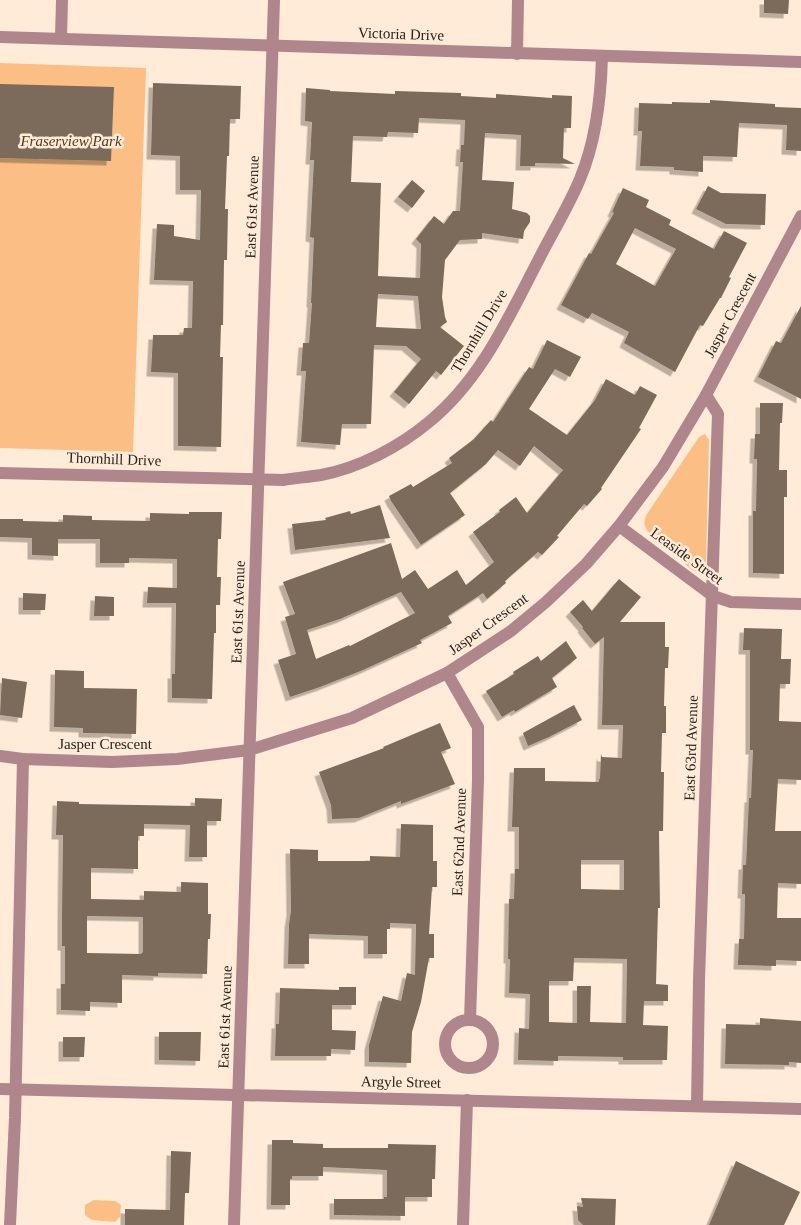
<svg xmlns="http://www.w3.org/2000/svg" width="801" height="1225" font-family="'Times New Roman',serif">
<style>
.green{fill:#fbbf86}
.building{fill:#7c6a5a;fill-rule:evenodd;filter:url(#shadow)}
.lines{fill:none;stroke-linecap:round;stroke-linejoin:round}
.minor{stroke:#af868c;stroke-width:12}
.labels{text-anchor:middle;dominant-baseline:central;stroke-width:5;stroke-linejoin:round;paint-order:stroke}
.street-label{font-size:15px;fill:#2b241d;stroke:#ffebd8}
.park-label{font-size:15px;font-style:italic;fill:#55391d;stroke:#ffebd8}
</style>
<defs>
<filter id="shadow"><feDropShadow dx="-4.5" dy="4.5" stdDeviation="0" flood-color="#0004"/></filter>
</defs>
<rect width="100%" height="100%" fill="#ffebd8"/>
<g class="green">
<path d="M0,63L146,68L133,452L0,448Z"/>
<path d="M705,434L709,440L706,564L705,568L698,572L692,570L648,532C644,526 643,521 647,514L699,437Z"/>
<path d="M94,1200L115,1201L121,1205L120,1217L115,1222L92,1220L85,1215V1205Z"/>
</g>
<g class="building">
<path d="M764,0H789L788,14L764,13Z"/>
<path d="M153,83L241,86L240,119H230L229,156H227L225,209H228L227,260H224L223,325H221L220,357H223L221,447L178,446V373L151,372L153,335H183L184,328H192L193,281L154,280L157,224L174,225V236L200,240L201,190H180V156L151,155Z"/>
<path d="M0,84L114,87L111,161L0,158Z"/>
<path d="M306,88L330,90V91L395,94V91L461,93V96L496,98V94L552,98V95L572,96L571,128H564L563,158L575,164L535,163V166H520L521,135L485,133L482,180L514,182L512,209L527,213L530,216V222L524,231L523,239L482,233V239L460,240L445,260L442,297L445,317L447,322L440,327L464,346L441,375L436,371L409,404L394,392L421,359L406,346L374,345L371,424H342L340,445L301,442L306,371H301L303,343H309L312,303H311L314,238L310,237L314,160H310L312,122L305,121ZM419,118L465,120L464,145H461L460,162H463L460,211H453L444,224L434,216L416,239L421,244L420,278L378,276L381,183L351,182L353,136L387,137L388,132L418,133ZM378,294L418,296L421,329L376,327Z"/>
<path d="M710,100L775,104V107L801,108V151L786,150L787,125L739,123L737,157L703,156V172L674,170V167L640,166L642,131H638L639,103L672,104V102L710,103Z"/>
<path d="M412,180L425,191L412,208L398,197Z"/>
<path d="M708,186L721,193L766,194L765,225L726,224L696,209Z"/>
<path d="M623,188L649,200L646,207L671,220L669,225L714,249L724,231L747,243L729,277L731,278L721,298H720L703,326L700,325L675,372L624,343L629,332L592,313L588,319L561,305L589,253L591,254L614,213L612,212ZM635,228L676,249L655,286L616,264Z"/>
<path d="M801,306V399L758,377L776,341L781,343Z"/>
<path d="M547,340L581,357L570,377L555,369L529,409L567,435L595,400L606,379L635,395L640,386L657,395L639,428L641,429L601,488L602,489L587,506L584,504L557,536L559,537L542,555L538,552L505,581L506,583L487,599L483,593L448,616L452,623L420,640L422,643L363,670L320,687L290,697L278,660L296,654L285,617L295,614L283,582L391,543L402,579L415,570L428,589L457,570L466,585L494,562L473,532L500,512L499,510L516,497L527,513L563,470L534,446L520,466L498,450L486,464L450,493L465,515L421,545L391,501L389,496L411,484L413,487L452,463L449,458L474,439L491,420L493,422L529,367L533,369ZM401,592L415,613L350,646L349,645L316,659L307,630L340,619Z"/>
<path d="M760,403H783L782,423H780L779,470H787V497H784V574L753,573V511H756L757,459H754L755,434H760Z"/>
<path d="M380,505L390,538L295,550L292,524L326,520L325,518L350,511L351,514Z"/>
<path d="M189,512H222L221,539H218L217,577H221L220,605H216V633H214L212,699L172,698V674H175L176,603H147L148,587L177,588V559L129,558V563H100V539H58V556L32,555V538L0,537V519H23V521L63,522V515L92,516V520L150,521V513L189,514Z"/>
<path d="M619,579L641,597L620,622H665V647H669L668,668H665L664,706H666V733H662L661,772H664L663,831H659L660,908H658L656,984L668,985V1001H644L643,1025L668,1026L667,1060H623V1057L558,1056V1061L518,1060L519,1028L529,1029L530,994L509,993L510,959H508L509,899H514L515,869H519V827H512L514,768H545V781L599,782V779H600L601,754L602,757L622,758L623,725H602L604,637L595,644L582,628L583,627L570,612L583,600L592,611ZM581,860H624V890L581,889ZM574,958L627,959L626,1023L590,1022L591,986H577V1023L549,1022V981H573Z"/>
<path d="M23,593L46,594L45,610H23Z"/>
<path d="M95,596L114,597V616H94Z"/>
<path d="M744,628L782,629L781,659H791L790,684H780L779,721L801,722V780L778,779L775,831H801V884L778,883L777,918H801V961L776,960V966L738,965L739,939H744L745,894H742L743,865H746L749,798H751L753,750H750V650H743Z"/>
<path d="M566,641L577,658L552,678L557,687L515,712L514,710L502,717L486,691L514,674L513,672L538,656L541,661Z"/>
<path d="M55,670L84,671V688L137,689L136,734L83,733V728L54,727Z"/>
<path d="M2,678L27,682L22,718L0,715Z"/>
<path d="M574,705L582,720L549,737L528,746L523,733Z"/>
<path d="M440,723L451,748L441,752L455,784L401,804V801L359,818L332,819L331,805L319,772L384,748L383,747Z"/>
<path d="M195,798L222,799L221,821H207V857H189L190,825L144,824V836H138V869L91,868V899L144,900V891L181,892V882L208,883V914H211L210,939H208L207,974L158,973V976L122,975V1003L90,1002V1011L61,1010V984H65V946H62V915L63,835H56L57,801L79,802V804L195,806ZM87,916L143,917V952L141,954L87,953Z"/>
<path d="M401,824L433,825V861H437V887H432L429,934H434V958H429L421,1002L412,1032L411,1063L369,1062V1045L383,996L401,1001L407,973L415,975L416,924L390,923V929H387V954H368V936L309,934V964H288L289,924L291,911L290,849L318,850V861H370V856L400,857Z"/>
<path d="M339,987H356V1005H332V1030L356,1031L355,1050L331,1049V1056H275L276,1024H279L280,988L339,990Z"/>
<path d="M760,1018L801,1021V1063L789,1062V1065L725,1064L726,1024L760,1025Z"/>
<path d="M159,1032H201L200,1061L159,1060Z"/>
<path d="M63,1037H85L84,1057H63Z"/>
<path d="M272,1140H293V1143L323,1144V1148H388V1144L436,1145L435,1179H432V1197H405V1216L334,1215V1199H384V1197H387V1170L323,1167V1176H292V1179H290V1205H271Z"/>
<path d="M171,1151L191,1152L189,1193H185L184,1225H125V1209L170,1210Z"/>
<path d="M736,1161L800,1192L784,1225H709Z"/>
<path d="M581,1198L616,1199L615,1225H583L578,1220L577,1206L583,1207Z"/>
</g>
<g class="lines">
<g class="minor">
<path d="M0,37L801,62"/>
<path d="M61,38L62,0"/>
<path d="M517,54L518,0"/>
<path d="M0,473L283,480C295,478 308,477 321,475C359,468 399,447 429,422C482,379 509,316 540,257C553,231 569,206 580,179C596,141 601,98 602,56"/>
<path d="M619,526L713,596L731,602L801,604"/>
<path d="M447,673L478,727V780L470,1020"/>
<path d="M0,756L23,759L112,762L177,759L249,750L352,718L447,673L511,631L546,602L586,564L619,526L663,467L706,395L801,216"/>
<circle cx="469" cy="1044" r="24"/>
<path d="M0,1089L801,1109"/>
<path d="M697,1106L699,980L718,414L706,395"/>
<path d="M10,1225L15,1118L23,759"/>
<path d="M234,1225L274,0"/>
<path d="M463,1225L467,1100"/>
</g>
</g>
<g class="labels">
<g class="street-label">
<text transform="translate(401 34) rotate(2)">Victoria Drive</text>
<text transform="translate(252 207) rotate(-88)">East 61st Avenue</text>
<text transform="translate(730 315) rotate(-62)">Jasper Crescent</text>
<text transform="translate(479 331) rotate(-59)">Thornhill Drive</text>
<text transform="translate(114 459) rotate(2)">Thornhill Drive</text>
<text transform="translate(687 556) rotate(36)">Leaside Street</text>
<text transform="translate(238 612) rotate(-88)">East 61st Avenue</text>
<text transform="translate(488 624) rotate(-36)">Jasper Crescent</text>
<text x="105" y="744">Jasper Crescent</text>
<text transform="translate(691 748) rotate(-88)">East 63rd Avenue</text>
<text transform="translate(459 842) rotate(-88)">East 62nd Avenue</text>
<text transform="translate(225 1017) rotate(-88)">East 61st Avenue</text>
<text transform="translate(401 1082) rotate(1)">Argyle Street</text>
</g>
<g class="park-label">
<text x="71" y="141">Fraserview Park</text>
</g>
</g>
</svg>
